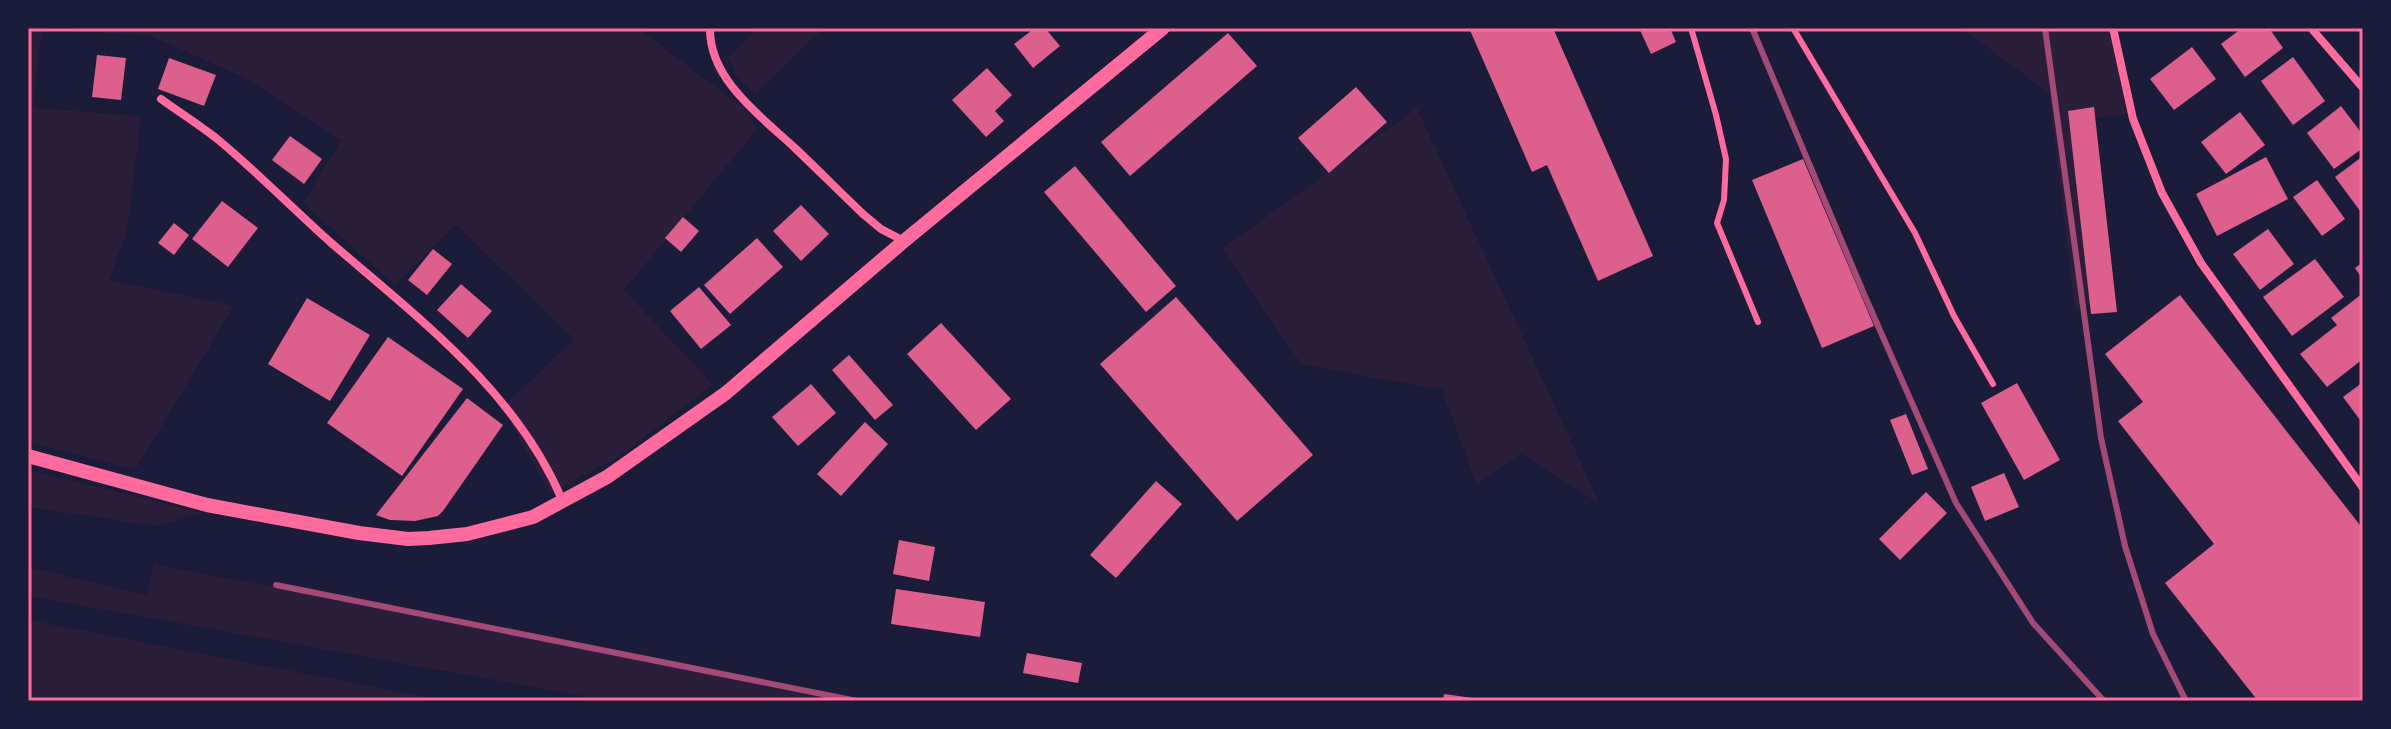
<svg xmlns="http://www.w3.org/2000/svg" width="2391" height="729" font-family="Raleway,sans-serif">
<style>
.green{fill:#2a1e3b}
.building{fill:#dd5f8e}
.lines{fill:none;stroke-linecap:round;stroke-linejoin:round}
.service{stroke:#ff6b9d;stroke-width:6}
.minor{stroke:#ff6b9d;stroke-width:8}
.tertiary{stroke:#ff6b9d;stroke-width:14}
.rail{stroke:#a44b75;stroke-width:6}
.neatline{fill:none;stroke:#ff6b9d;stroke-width:3}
</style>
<rect width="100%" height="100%" fill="#1b1b3a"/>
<g class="green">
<path d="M28,28H638L742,107L758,128L624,290L713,385L616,458L550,493L502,408L574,339L456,225L395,285L303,203L341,140L245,78L149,35L42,30L33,108L141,116L127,232L109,280L234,306L135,470L28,442Z"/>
<path d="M758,28H824L755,94L735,73L728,57Z"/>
<path d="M1961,28H2109L2127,114L2076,121L2096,302L2075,311L2049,93Z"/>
<path d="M1417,108L1600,504L1522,454L1476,484L1442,390L1301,364L1222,249Z"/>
<path d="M28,470L202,513L156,526L28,507Z"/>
<path d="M154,564L863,701H611L28,596V567L146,595Z"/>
<path d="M28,620L446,701H28Z"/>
</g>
<g class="building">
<path d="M1035,28H1045L1060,46L1033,68L1014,44Z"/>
<path d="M1469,28H1553L1653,256L1598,281L1547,165L1532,172Z"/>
<path d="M1639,28H1670L1676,42L1651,54Z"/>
<path d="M2242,28H2269L2283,48L2245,77L2221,44Z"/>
<path d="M1228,33L1257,66L1130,176L1101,142Z"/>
<path d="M2192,47L2216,79L2174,110L2150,79Z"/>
<path d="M97,55L126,58L121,100L92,97Z"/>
<path d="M2293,57L2325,101L2293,125L2261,81Z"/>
<path d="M169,58L216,75L204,106L158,89Z"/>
<path d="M987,68L1012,95L995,111L1004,121L986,137L952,100Z"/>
<path d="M1356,87L1387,122L1329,173L1298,138Z"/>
<path d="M2341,106L2363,135V148L2334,169L2307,133Z"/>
<path d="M2094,107L2117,312L2091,314L2068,111Z"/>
<path d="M2240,112L2265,145L2226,174L2201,142Z"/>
<path d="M290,136L322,159L304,184L272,160Z"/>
<path d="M2363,156V215L2335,177Z"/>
<path d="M2266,157L2288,199L2217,236L2196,194Z"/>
<path d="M1803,159L1874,326L1822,348L1752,180Z"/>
<path d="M1075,166L1176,286L1146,312L1044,192Z"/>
<path d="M2317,180L2345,219L2322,236L2293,197Z"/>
<path d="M222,201L258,228L228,267L192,239Z"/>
<path d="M801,205L829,234L801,261L773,231Z"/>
<path d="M683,217L699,231L681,252L665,238Z"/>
<path d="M174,223L189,235L174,255L158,243Z"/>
<path d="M2268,229L2294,264L2260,290L2233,254Z"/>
<path d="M757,238L783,267L730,314L704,285Z"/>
<path d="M433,249L452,264L427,295L408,280Z"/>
<path d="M2315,259L2344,297L2292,336L2263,297Z"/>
<path d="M2363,262V280L2355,268Z"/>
<path d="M461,284L492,311L468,338L437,310Z"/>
<path d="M699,287L731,325L701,349L670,311Z"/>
<path d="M2363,293V359L2327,387L2300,354L2337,325L2331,318Z"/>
<path d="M2180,295L2363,529V701H2258L2165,583L2214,544L2118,421L2143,402L2105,354Z"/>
<path d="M1176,297L1313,455L1237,521L1100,364Z"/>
<path d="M307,298L370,335L330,401L268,364Z"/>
<path d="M941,323L1011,399L976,430L907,354Z"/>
<path d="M388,337L463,389L402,476L327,423Z"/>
<path d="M849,355L893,405L875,420L832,370Z"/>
<path d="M2363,382V424L2343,397Z"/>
<path d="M2017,383L2060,460L2024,480L1981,403Z"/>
<path d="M811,384L836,413L798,446L772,417Z"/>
<path d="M467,398L503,425L443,511L438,516L415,521L390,520L376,515Z"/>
<path d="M1906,414L1928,469L1912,475L1890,420Z"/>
<path d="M865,422L888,444L841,496L817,474Z"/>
<path d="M2004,473L2019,507L1985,521L1971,487Z"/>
<path d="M1156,481L1182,504L1116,578L1090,555Z"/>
<path d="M1926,492L1947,513L1900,560L1879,539Z"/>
<path d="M899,540L935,547L929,581L893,574Z"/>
<path d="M896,589L985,602L980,637L891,624Z"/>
<path d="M1027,653L1082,663L1078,683L1023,673Z"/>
<path d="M1444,694L1480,699V701H1443Z"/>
</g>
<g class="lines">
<g class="service">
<path d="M1691,28L1716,115L1726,159L1724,200L1717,223L1758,322"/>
<path d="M1793,28L1915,233L1954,316L1993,384"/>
</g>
<g class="minor">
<path d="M710,28C709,80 762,117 796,149C819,171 841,193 863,214L881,229L904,241"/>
<path d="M2113,28L2133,119L2162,193L2201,263L2363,488"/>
<path d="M2311,28L2363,88"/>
<path d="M161,99C179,112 198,124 216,138C255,170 291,207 329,241C418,318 517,391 563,502"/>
</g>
<path class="tertiary" d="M28,456L207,505L359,533L408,539L429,538L467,534L533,517L607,477L726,393L904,241L1163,28"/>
<g class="rail">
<path d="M1752,28L1864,294L1956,503L2033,623L2104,701"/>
<path d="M2045,28L2101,438L2125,546L2153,634L2186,701"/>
<path d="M276,585L857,701"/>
</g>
</g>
<rect width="2391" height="729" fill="none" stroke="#1b1b3a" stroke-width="60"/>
<rect x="30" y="30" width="2331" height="669" class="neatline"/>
</svg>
